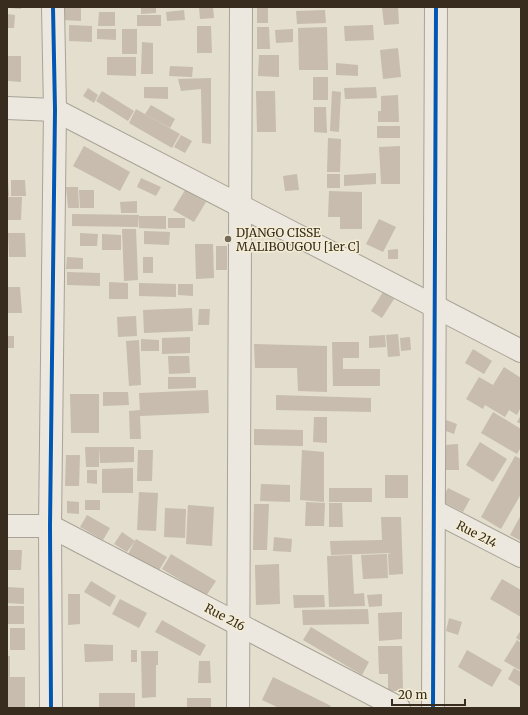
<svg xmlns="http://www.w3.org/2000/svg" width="528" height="715" font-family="Merriweather,serif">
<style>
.building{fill:#c7bcae}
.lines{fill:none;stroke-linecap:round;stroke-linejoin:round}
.minor-casing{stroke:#a8a396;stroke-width:24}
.minor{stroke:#ece8df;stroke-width:22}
.cycleway-casing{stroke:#f4edd3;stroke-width:6}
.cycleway{stroke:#0057b8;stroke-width:4}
.poi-dot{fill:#736a5b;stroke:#f4edd3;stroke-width:1.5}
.labels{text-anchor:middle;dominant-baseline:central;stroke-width:3;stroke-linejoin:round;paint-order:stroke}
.poi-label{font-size:12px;fill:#372c1e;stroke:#f4edd3;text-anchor:start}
.street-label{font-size:12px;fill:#372c1e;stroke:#f4edd3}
</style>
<rect width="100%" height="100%" fill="#e3decd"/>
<g class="building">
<path d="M10,7H21V9L10,8Z"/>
<path d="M63,7H81V21L63,20Z"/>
<path d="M141,7H156V13L141,14Z"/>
<path d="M199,7H213L214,18L200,19Z"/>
<rect x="257" y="7" width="11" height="16"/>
<path d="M382,7H398L399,24L384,25Z"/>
<path d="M184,10L185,20L167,21L166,12Z"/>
<path d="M325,10L326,23L297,24L296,11Z"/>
<path d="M99,12H115V26H98Z"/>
<path d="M7,14L15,15L14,28H7Z"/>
<rect x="137" y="15" width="24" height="11"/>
<path d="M69,25L92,26V42L69,41Z"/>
<path d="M373,25L374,40L345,41L344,26Z"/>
<path d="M197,26H211L212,53H197Z"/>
<path d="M257,27H269L270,49H257Z"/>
<path d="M327,27L328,70H299L298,28Z"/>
<path d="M97,29H116V40L97,39Z"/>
<rect x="122" y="29" width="15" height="25"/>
<path d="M293,29V42L276,43L275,30Z"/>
<path d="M142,42L153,43V74H141Z"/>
<path d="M398,48L401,77L383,79L380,50Z"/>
<path d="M259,55H279V77L258,76Z"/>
<path d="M8,56H21V82L8,81Z"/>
<path d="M107,57H136V76L107,75Z"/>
<path d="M336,63L358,65V76L336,75Z"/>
<path d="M170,66L193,67L192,77L169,76Z"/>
<rect x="313" y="77" width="15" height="23"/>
<path d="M211,78V144L202,143L201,89L181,91L178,79Z"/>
<path d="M144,87H168V99L144,98Z"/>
<path d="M376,87L377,98L345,99L344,88Z"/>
<path d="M88,88L98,95L94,103L83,96Z"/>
<path d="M102,91L134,111L128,121L96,101Z"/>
<path d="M256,91H275L276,132H257Z"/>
<path d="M332,91L341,92L339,132L330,131Z"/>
<path d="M398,95L399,122H378V111H381V96Z"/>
<path d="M151,105L175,119L170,128L145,114Z"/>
<path d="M314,107H326L327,133L314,132Z"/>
<path d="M136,109L180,134L172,148L129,123Z"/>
<rect x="377" y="126" width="23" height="12"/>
<path d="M181,135L192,141L185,153L174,147Z"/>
<path d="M328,138L341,139L340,172H327Z"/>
<path d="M84,146L130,172L120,191L73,166Z"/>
<path d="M400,146V184H381L379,147Z"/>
<path d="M376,173V184L344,186V175Z"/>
<path d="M297,174L299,190L285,191L283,176Z"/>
<rect x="327" y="174" width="13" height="14"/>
<path d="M141,178L161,187L156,196L137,187Z"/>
<path d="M7,179H8L9,196H7Z"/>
<path d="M11,180H25L26,196H11Z"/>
<path d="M66,187H78L79,208H68Z"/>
<path d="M79,190H94V208H80Z"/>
<path d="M185,190L206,202L194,222L173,210Z"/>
<path d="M329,191L362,192V229H340V217H328Z"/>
<path d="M7,197H22L21,220H7Z"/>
<path d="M137,201V213H121L120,202Z"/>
<path d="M72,214L139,215L138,227L72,226Z"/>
<path d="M139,216H166V229L139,228Z"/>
<rect x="168" y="218" width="17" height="10"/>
<path d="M379,219L396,227L383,252L366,244Z"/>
<path d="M122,229H136L138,280L124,281Z"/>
<path d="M144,231L170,232L169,245L144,244Z"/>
<path d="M8,233H25L26,257H9Z"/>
<path d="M80,233L98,234L97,246H80Z"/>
<path d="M102,234L121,235V250H102Z"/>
<path d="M195,244H213L214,278L196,279Z"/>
<rect x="216" y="246" width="11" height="24"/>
<path d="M398,249V259H388V250Z"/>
<path d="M67,257L83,258V269H66Z"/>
<rect x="143" y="257" width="10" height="16"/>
<path d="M67,272L100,273V286L67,285Z"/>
<path d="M109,282L128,283V299H109Z"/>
<path d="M139,283L176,284V297L139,296Z"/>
<path d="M178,284H193V296L178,295Z"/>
<path d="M7,287H20L22,313H7Z"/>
<path d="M383,292L394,299L382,318L371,311Z"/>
<path d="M192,308L193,331L144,333L143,310Z"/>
<path d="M199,309H210L209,325H198Z"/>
<path d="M136,316L137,336L118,337L117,317Z"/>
<path d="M398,334L400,356L388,357L386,335Z"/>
<path d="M385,335L386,347L369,348V336Z"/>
<rect x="7" y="336" width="7" height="12"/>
<path d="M190,337V353L162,354V338Z"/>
<path d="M410,337L411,350L401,351L400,338Z"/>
<path d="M141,339L159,340V351H141Z"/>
<path d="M139,340L141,385L129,386L126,341Z"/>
<path d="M332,342H359V358H343V369H380V386H333Z"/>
<path d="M254,344L327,346V392L298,391L297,368H255Z"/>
<path d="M473,349L492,361L484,374L465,363Z"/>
<path d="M168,356H189L190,373L169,374Z"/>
<path d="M504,367L521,378V407L517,415L509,410L505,417L485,405L483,409L466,399L479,377L493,385Z"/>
<path d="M168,377H196V388L168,389Z"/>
<path d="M208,390L209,413L140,416L141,439H130L129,411L140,410L139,393Z"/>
<path d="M103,392H128L129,405L103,406Z"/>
<path d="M70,394H99V433H71Z"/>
<path d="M276,395L371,398V412L276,410Z"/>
<path d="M493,412L521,429V447L517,454L481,433Z"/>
<path d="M521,415V424L517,422Z"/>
<path d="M314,417H327V443L313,442Z"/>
<path d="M446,420L457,424L454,434L443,430Z"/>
<path d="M254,429L303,430V446L254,445Z"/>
<path d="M480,442L507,459L493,482L466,465Z"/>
<path d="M458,444L459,470H445L444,445Z"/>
<path d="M85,447H99V467H86Z"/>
<path d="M99,447H134V462L100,463Z"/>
<path d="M138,450H153L152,481H137Z"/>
<path d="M302,450L324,452V502L300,500Z"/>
<path d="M66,455H80L79,486H65Z"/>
<path d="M515,456L521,459V494L501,529L481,517Z"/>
<path d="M133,468V493H102V469Z"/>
<path d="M87,470H97V484L87,483Z"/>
<rect x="385" y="475" width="23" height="23"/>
<path d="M261,484L290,485V502L260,501Z"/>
<rect x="329" y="488" width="43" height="14"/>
<path d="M448,488L470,499L463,512L441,501Z"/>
<path d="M139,492L158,493L156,531L137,530Z"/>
<rect x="85" y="500" width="15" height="10"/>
<path d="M67,501L79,502V514L67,513Z"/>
<path d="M306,502L325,503L324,526H305Z"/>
<path d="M329,503H342L343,527H329Z"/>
<path d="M254,504H269L267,550H253Z"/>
<path d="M188,505L214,507L212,546L186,544Z"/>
<path d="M165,508L186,509L185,538L164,537Z"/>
<path d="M87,515L110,528L103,540L80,527Z"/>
<path d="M521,515V541L510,535Z"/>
<path d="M381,517H401L403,574L389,575L388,554L391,553L331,555L330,541L382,540Z"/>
<path d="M122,532L135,541L127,552L114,544Z"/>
<path d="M274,537L292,539L291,552L273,551Z"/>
<path d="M136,539L167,557L158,572L128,554Z"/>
<path d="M7,550H22L21,570H7Z"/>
<path d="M171,554L216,581L204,599L180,584L182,581L162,569Z"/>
<path d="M387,554L388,578L363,579L361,555Z"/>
<path d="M352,555L354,594L364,593L365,606L329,607L327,556Z"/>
<path d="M279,564L280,604L256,605L255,565Z"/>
<path d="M502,579L521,590V617L490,599Z"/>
<path d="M91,581L116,596L110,607L84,592Z"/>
<path d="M7,587L24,588V604L7,603Z"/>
<path d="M68,594H80V624L68,625Z"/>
<path d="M382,594V606L369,607L367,595Z"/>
<path d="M293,595H324L325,607L294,608Z"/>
<path d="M120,599L147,613L139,628L112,614Z"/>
<rect x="7" y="606" width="17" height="18"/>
<path d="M368,609L369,624L303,625L302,610Z"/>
<path d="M402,612V639L379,641L378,613Z"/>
<path d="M449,618L462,622L458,635L446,631Z"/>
<path d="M162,620L206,645L200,656L155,632Z"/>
<path d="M311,627L369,662L362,675L303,640Z"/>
<rect x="10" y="628" width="15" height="22"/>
<path d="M521,630V641L516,638Z"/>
<path d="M517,640L521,643V671L504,661Z"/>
<path d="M84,644L113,645V661L85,662Z"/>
<path d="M378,646H402L403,691H388V674H379Z"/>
<rect x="131" y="650" width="6" height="12"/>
<path d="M467,650L502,670L492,687L458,667Z"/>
<path d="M141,651H158V665H156V697L142,698Z"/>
<path d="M7,656H10V677H25V708H7Z"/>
<path d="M199,661H210L211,683H198Z"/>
<path d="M514,668L521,672V687L508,679Z"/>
<path d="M273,677L331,706L330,708H279L262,700Z"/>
<rect x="99" y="693" width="36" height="15"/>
<rect x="187" y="698" width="24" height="10"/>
</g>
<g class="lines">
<g class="minor-casing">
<g id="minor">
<path d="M7,108L55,110L521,351"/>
<path d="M434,511L521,556"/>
<path d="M7,526H50L399,708"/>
<path d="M51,708L50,526L55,110L53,7"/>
<path d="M238,708L241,7"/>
<path d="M433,708L436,7"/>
</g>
</g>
<use href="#minor" class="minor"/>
<g class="cycleway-casing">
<g id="cycleway">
<path d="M51,708L50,526L55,110L53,7"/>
<path d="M433,708L436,7"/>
</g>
</g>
<use href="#cycleway" class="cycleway"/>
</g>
<circle class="poi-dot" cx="228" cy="239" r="4"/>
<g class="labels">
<g class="poi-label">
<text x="236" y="232">DJANGO CISSE<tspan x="236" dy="14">MALIBOUGOU [1er C]</tspan></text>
</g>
<g class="street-label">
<text transform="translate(477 534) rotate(27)">Rue 214</text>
<text transform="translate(225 617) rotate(28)">Rue 216</text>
</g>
</g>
<rect width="528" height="715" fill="none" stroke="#372c1e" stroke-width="16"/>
<path d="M392 699v6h73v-6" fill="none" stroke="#372c1e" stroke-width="2"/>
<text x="398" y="699" font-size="12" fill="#372c1e" stroke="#f4edd3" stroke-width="3" paint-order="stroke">20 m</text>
</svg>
